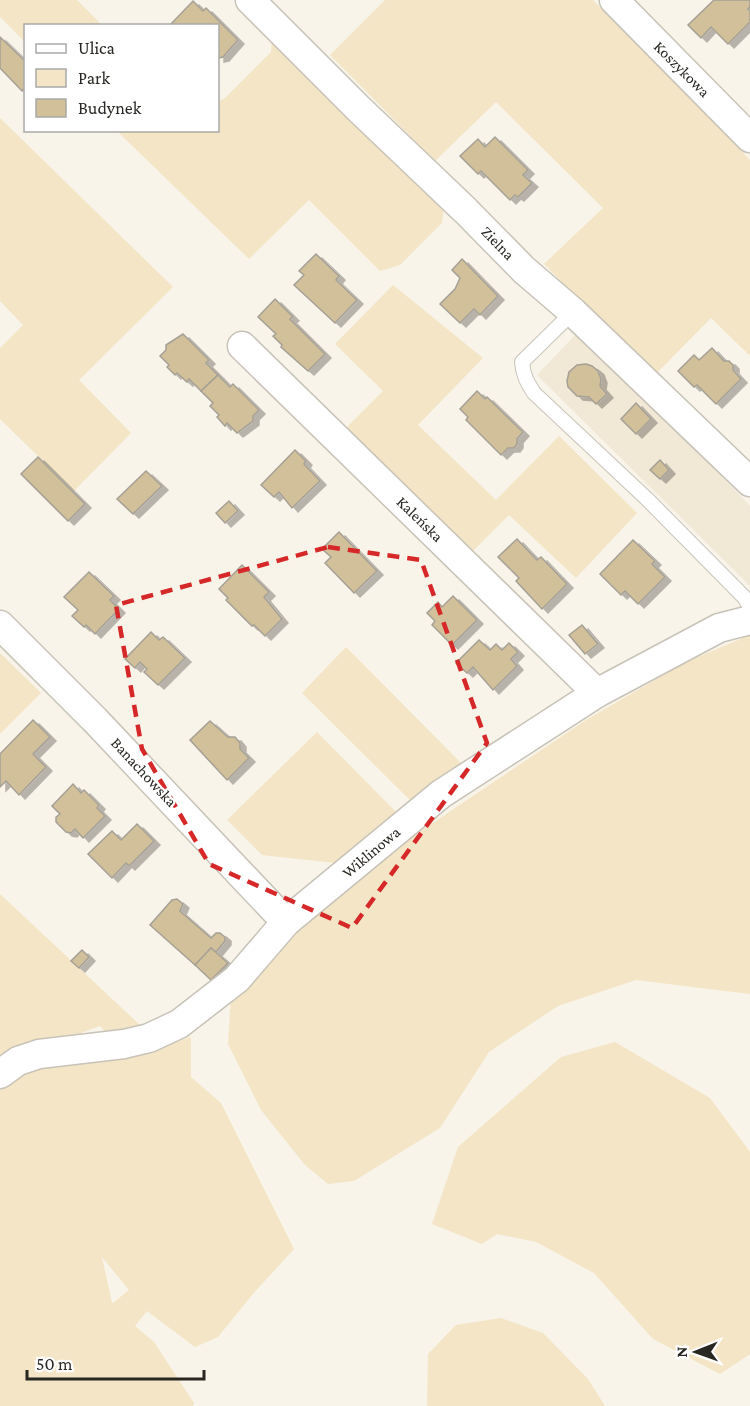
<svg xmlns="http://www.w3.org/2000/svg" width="750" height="1406" font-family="'Crimson Pro',serif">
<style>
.built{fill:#f1e8d6}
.green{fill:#f3e5c5;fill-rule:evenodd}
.building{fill:#d2c09a;stroke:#a5a095;stroke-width:1.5;filter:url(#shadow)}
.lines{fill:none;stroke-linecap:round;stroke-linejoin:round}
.lane-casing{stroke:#c8c3b8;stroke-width:16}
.street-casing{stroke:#c8c3b8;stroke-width:31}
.lane{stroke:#fff;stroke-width:14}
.street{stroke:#fff;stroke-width:28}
.marked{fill:none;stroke:#d62828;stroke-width:4.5;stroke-dasharray:12 8;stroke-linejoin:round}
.labels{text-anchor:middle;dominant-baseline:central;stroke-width:4.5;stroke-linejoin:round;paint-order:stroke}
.street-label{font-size:16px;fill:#292722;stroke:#fff}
</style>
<defs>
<filter id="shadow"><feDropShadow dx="6" dy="4" stdDeviation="0" flood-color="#0004"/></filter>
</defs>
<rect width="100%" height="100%" fill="#f9f4e9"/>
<path class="built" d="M580,330L750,506V586L537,375Z"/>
<g class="green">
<path d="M0,0H77L102,25L26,26L25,42L0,17Z"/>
<path d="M385,0H593L750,160V356L711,318L654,376L544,264L603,208L496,102L435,161L330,55Z"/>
<path d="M272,36L444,207L442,223L400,265L380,271L309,200L249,259L117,131L218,130V101L224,99L271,52Z"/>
<path d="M0,118L173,287L79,380L131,433L74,491L0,419V348L23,325L0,301Z"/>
<path d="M393,285L483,358L418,425L496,500L559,436L637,513L576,578L509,515L470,554L343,431L383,391L335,344Z"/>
<path d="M750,635V994L636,980L558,1006L489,1052L440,1128L354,1181L328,1184L305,1165L261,1110L228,1044L231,997L283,938L397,847L586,720L686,662Z"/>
<path d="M346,647L464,766L414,804L302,693Z"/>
<path d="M0,653L41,693L0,734Z"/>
<path d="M317,732L401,817L335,863L262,855L227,820Z"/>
<path d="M0,894L140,1025L109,1035L100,1026L81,1033L87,1062L130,1057L191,1037V1077L221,1103L294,1249L252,1295L218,1337L195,1347L147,1311L135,1326L154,1342L194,1403L193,1406H0ZM102,1257L129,1290L113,1303H112Z"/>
<path d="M615,1042L710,1098L750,1152V1354L720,1374L653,1339L594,1273L536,1242L497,1234L482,1244L432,1224L458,1147L561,1057Z"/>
<path d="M501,1318L543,1333L588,1379L605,1406H427L428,1354L456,1325Z"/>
</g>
<g class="building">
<path d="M714,0H750V7L748,9L750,11V22L728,44L711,27L701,38L688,25Z"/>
<path d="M193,1L203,11L206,8L238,40L223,57L218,58V26H173L171,24Z"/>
<path d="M0,37L26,62V87L22,91L0,68Z"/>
<path d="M495,137L528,170L523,175L532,183L518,197L515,195L510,200L481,171L478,174L460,156L478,139L485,147Z"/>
<path d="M316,254L339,276L336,280L357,300L335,323L294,285L304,275L299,271Z"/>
<path d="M462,259L498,296L480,315L474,309L460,323L440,304L455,289L460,278L452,270Z"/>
<path d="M275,299L293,317L290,319L325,354L308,371L281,347L282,345L273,336L276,334L258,317Z"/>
<path d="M183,334L209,360L206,363L218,375L201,391L189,379L187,382L177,373L175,375L167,367L169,365L160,356L166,350V345Z"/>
<path d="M712,348L724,361H729L733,365V370L741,379L716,404L697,385L694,387L678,371L694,355L699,360Z"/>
<path d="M586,364L592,366L598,371L601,379L600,386L607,394L596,404L589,397L577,396L568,387L567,381L569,372L577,365Z"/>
<path d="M218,375L230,387L233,384L259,410L253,416V421L237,433L227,423L225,426L217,417L219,415L210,406L213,403L201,391Z"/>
<path d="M477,391L485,399L487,397L523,432L517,439V444L514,448H508L501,455L466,420L468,417L460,409Z"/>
<path d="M636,403L651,419L636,434L621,419Z"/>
<path d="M295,450L306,461L304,464L320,481L292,508L279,492L274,497L261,485Z"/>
<path d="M38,457L85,504L68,521L21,474Z"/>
<path d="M660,460L669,470L660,479L650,470Z"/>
<path d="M146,471L162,486L133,514L117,499Z"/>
<path d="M229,501L238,511L225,523L216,513Z"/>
<path d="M339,532L377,571L354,593L325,563L331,557L322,549Z"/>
<path d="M517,539L537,560L541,557L567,584L542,609L516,581L519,578L498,557Z"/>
<path d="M633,540L655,561L652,564L665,577L638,604L625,591L621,595L600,574Z"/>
<path d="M242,565L269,592L264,597L282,619L265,636L254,625L252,626L226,600L228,598L219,589Z"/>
<path d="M89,572L114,596L110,600L119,609L95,634L86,625L84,627L72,616L78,610L64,597Z"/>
<path d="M453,596L477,620L452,645L432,625L435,621L427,613L438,602L442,607Z"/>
<path d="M582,625L598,644L585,654L569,635Z"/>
<path d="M151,632L159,640L163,637L185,658L158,685L144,672L147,669L140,662L135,668L125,659Z"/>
<path d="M479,640L490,650L496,644L502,650L509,643L518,652L511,659L517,666L493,690L473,667L467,673L456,663Z"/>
<path d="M33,720L50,737L33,754L46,767L19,795L6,781L0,787V754Z"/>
<path d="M210,721L228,737H235L240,743V749L249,758L227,780L190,740Z"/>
<path d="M73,784L81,793L84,790L99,805L97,808L105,816L83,838L75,829L71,833L66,832L56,822V817L60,814L52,806Z"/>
<path d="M137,824L154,841L129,866L126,863L112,878L88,854L112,831L121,840Z"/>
<path d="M177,899L183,904L180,911L211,938L216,933H220L225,937V941L216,952L211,948L195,965L150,925L172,900Z"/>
<path d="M211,948L228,963L211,980L195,965Z"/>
<path d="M82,950L89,957L79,968L71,961Z"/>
</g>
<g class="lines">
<g class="lane-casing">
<path id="lane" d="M573,312L522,362C523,375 527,382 534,393L647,499L744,597L750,607"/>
</g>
<g class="street-casing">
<g id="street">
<path d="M250,0L359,109L466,211L524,270L573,312L750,482"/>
<path d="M614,0L750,138"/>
<path d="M242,346L597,693"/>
<path d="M0,625L95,720L286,922"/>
<path d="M0,1074L18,1061L39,1054L124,1044L149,1038L179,1024L237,979L286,922L441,794L597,693L719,628L750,620"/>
</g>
</g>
<use href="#lane" class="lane"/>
<use href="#street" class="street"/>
</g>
<path class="marked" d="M328,547L421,560L487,743L352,928L209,864L142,749L116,605Z"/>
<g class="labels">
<g class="street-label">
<text transform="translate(682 69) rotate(45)">Koszykowa</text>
<text transform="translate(498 243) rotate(46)">Zielna</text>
<text transform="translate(420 519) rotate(44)">Kaleńska</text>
<text transform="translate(144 772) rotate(47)">Banachowska</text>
<text transform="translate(371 852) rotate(-40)">Wiklinowa</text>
</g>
</g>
<rect x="24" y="24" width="195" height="108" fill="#ffffff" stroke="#a9a9a7" stroke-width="1.5"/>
<rect x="36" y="44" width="30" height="9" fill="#ffffff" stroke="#a9a9a7" stroke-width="1.5"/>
<text x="78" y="54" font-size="18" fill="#292722">Ulica</text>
<rect x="36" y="69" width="30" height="18" fill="#f3e5c5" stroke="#a9a9a7" stroke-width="1.5"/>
<text x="78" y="84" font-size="18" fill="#292722">Park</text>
<rect x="36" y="99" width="30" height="18" fill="#d2c09a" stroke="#a9a9a7" stroke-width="1.5"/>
<text x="78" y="114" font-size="18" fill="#292722">Budynek</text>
<g transform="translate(696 1352) rotate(269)" stroke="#ffffff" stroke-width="4.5" paint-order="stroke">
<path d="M0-4.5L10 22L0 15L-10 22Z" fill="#292722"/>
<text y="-9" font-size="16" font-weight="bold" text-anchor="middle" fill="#292722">N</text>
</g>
<path d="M27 1370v9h177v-9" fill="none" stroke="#292722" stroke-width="3"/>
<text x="36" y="1370" font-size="18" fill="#292722" stroke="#ffffff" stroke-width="4.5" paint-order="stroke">50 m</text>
</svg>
